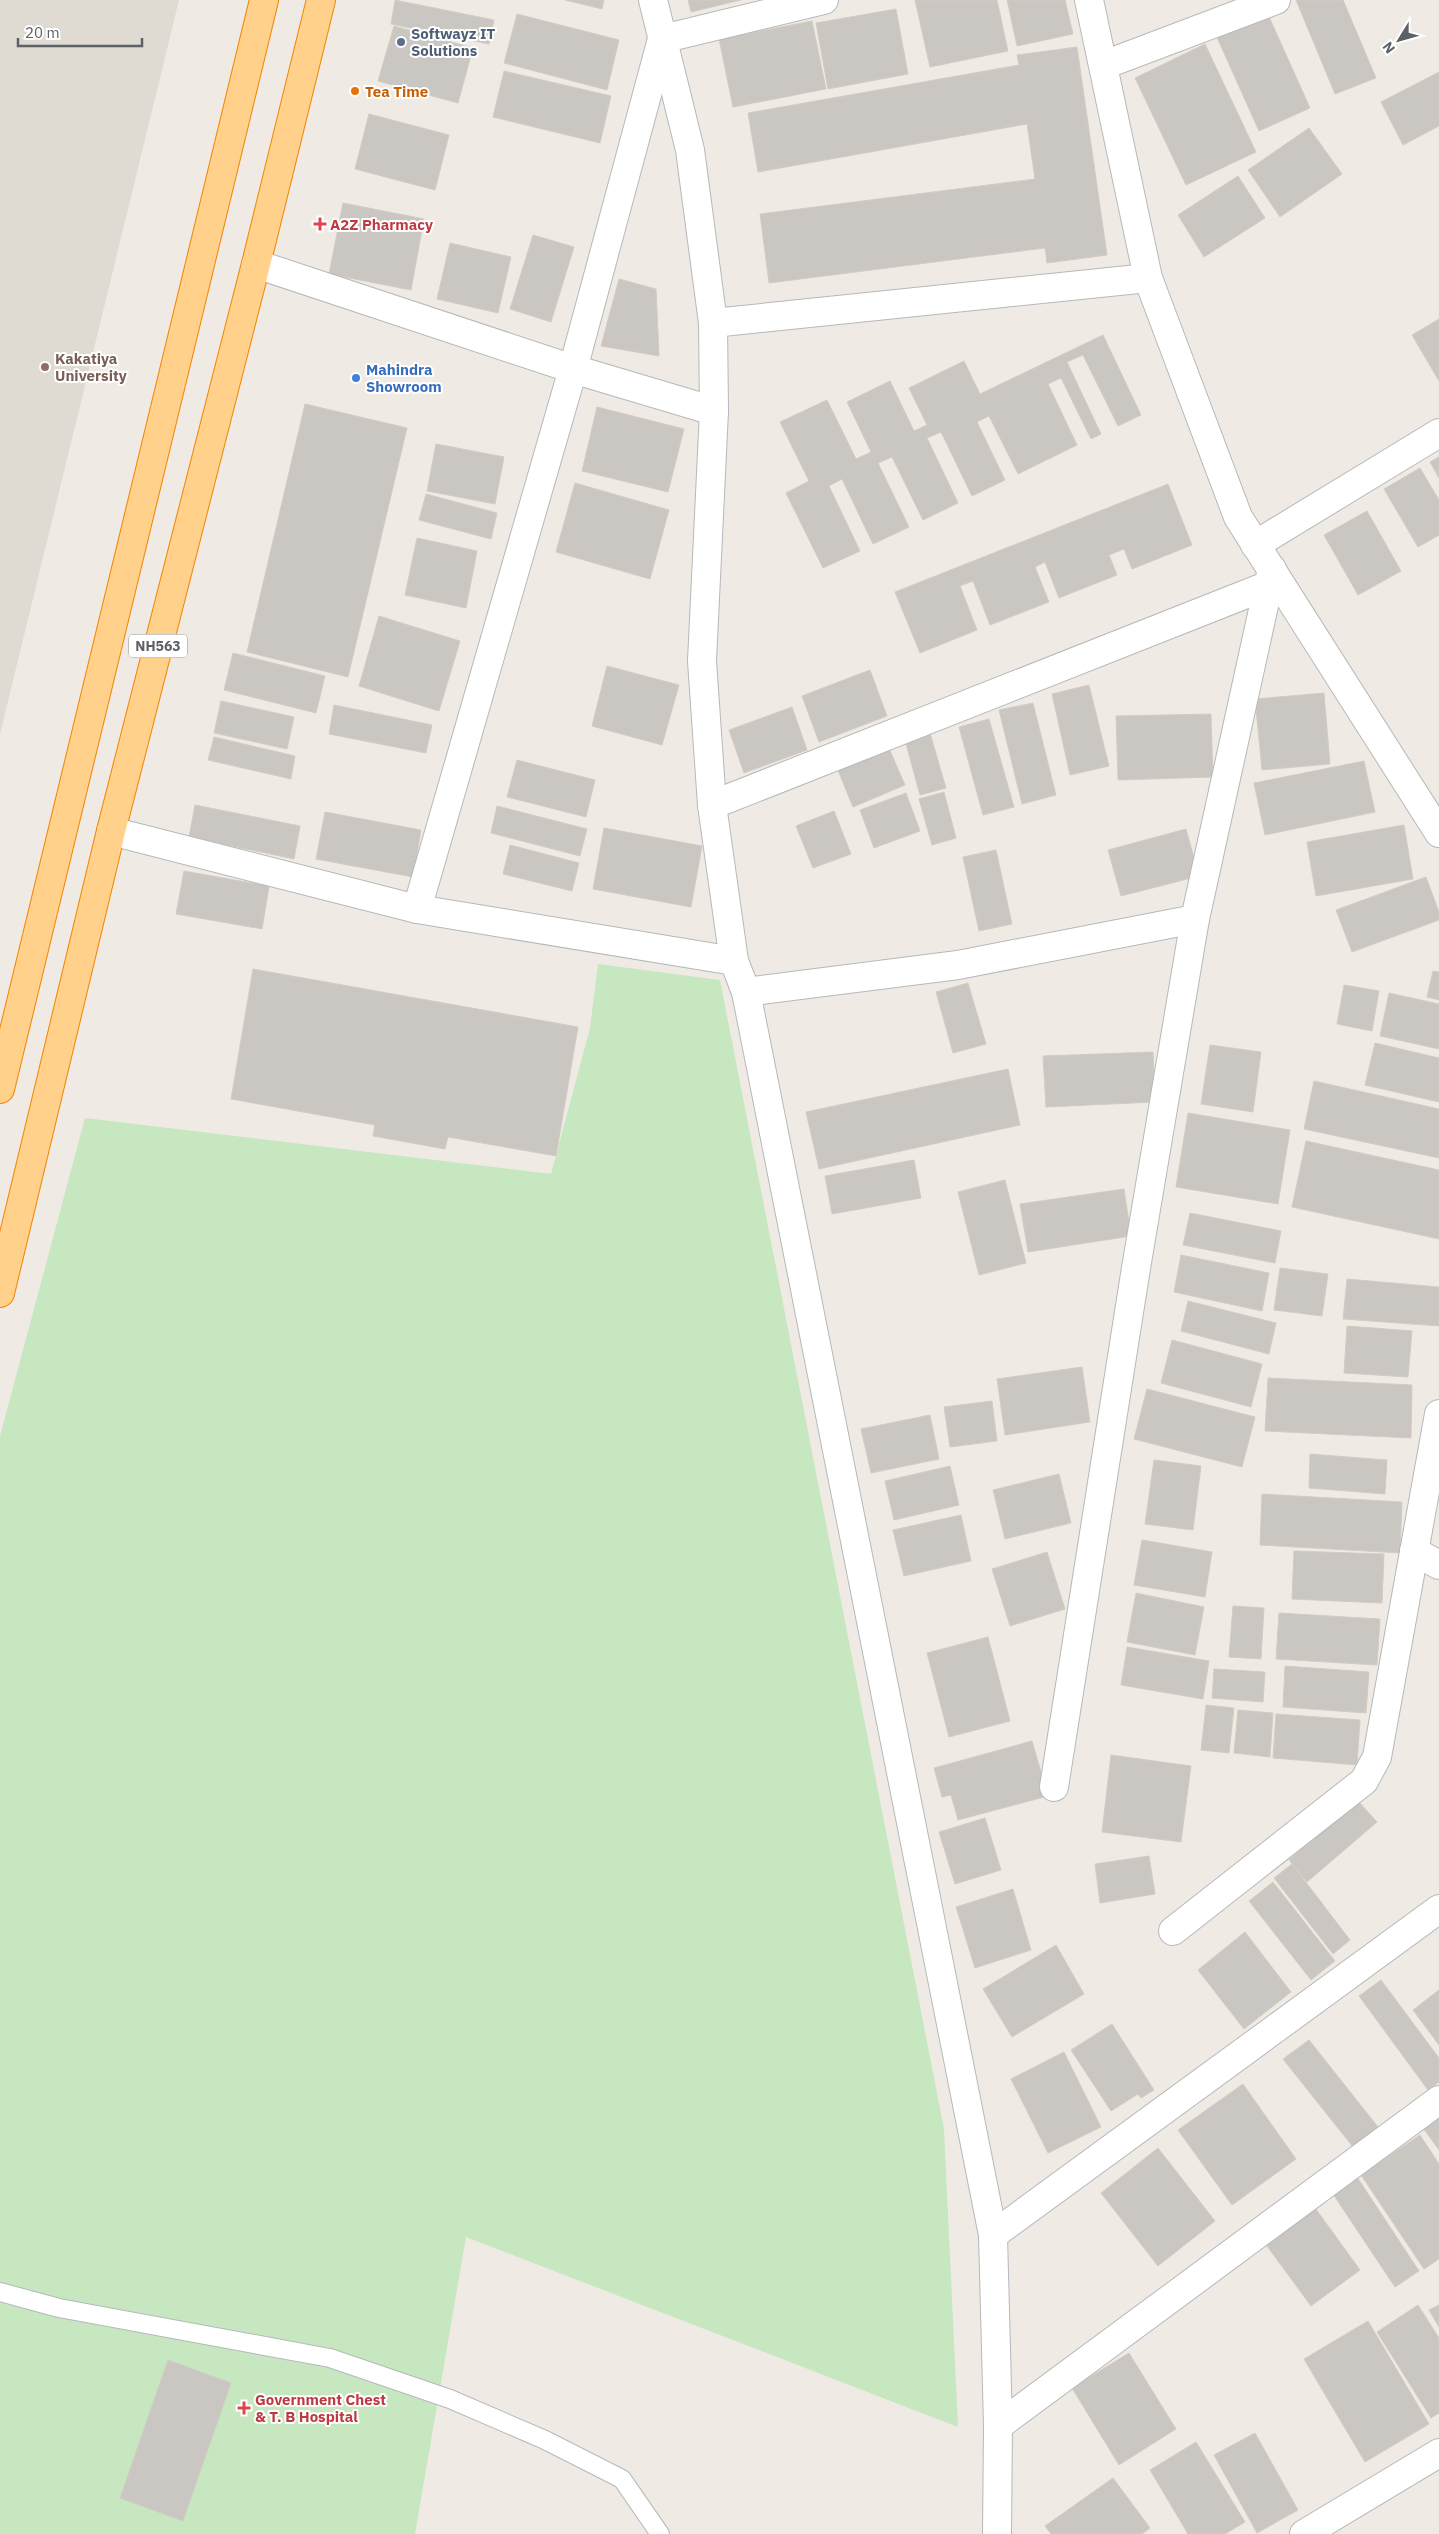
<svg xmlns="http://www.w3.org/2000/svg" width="1439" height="2534" font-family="'IBM Plex Sans',sans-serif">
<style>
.education{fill:#dfdad2}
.green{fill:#c6e7c0}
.building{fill:#cac6c1;stroke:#d4ccc2}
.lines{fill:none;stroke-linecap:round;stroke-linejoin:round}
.lane-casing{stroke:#b5b8bc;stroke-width:20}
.street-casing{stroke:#b5b8bc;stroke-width:30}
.highway-casing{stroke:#f38300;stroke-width:30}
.lane{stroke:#fff;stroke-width:18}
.street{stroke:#fff;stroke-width:28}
.highway{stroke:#ffd18b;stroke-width:28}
.service-dot{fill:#5c6f8a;stroke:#fff;stroke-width:2}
.food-dot{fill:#e8710a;stroke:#fff;stroke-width:2}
.health-dot{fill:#e0444e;stroke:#fff;stroke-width:2}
.education-dot{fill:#8d6e63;stroke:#fff;stroke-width:2}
.shop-dot{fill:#3f7fe0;stroke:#fff;stroke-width:2}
.labels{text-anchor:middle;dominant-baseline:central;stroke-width:4;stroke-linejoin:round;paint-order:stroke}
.shield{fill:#fff;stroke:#8d9093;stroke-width:1}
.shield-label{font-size:14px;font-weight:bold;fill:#5c6165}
.service-label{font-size:15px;font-weight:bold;fill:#4e5e75;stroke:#fff;text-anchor:start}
.food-label{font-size:15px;font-weight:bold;fill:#c56008;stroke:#fff;text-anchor:start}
.health-label{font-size:15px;font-weight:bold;fill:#be3a42;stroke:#fff;text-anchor:start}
.education-label{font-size:15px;font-weight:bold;fill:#785e54;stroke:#fff;text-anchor:start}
.shop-label{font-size:15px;font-weight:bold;fill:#366cbe;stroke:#fff;text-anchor:start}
</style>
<rect width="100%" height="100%" fill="#efebe4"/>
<path class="education" d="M0,0H179L0,734Z"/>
<path class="green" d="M598,964L720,980L944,2129L958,2427L466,2237L415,2534H0V1436L85,1118L551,1174L590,1028Z"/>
<g class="building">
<path d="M395,0L494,20L489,44L391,24Z"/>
<path d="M565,0H604L602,9Z"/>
<path d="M688,0H741L691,12Z"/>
<path d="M915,0H997L1008,51L930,67Z"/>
<path d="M1007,0H1065L1073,34L1017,46Z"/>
<path d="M1296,0H1343L1376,78L1335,94Z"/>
<path d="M896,9L908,74L828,89L816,23Z"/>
<path d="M1266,10L1310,108L1259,131L1215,33Z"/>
<path d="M517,14L619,40L607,90L504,63Z"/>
<path d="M812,21L826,89L733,107L719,39Z"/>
<path d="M394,26L473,48L458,103L378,81Z"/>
<path d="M1205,44L1256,152L1186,185L1135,78Z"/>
<path d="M1077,47L1107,255L1047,263L1045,248L769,283L760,214L1035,179L1027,124L758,172L748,113L1019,65L1017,55Z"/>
<path d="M504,71L611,96L600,143L493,117Z"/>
<path d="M1439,72V126L1403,145L1381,102Z"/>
<path d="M369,114L449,135L435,190L355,169Z"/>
<path d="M1309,128L1342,174L1280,217L1248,170Z"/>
<path d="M1238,176L1265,218L1204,257L1178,215Z"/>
<path d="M343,203L424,219L411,290L329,274Z"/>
<path d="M533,235L574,247L551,322L510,309Z"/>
<path d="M450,243L511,257L498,313L437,299Z"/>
<path d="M619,279L656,289L659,356L601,346Z"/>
<path d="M1439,319V381L1412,335Z"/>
<path d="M1103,335L1141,415L1118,426L1083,355L1067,362L1101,434L1091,439L1061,378L1048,384L1077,445L1018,474L989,416L977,422L1005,480L972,496L941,432L927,438L958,503L923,520L892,457L878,463L909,527L873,544L842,479L829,486L860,551L823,568L786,493L809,481L780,422L827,400L856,459L871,452L847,402L890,381L914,431L927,425L909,388L964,361L980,394Z"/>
<path d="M305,404L407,428L348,677L247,652Z"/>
<path d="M597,407L684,429L668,492L582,471Z"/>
<path d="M436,444L504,457L495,504L427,491Z"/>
<path d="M1439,457V478L1430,462Z"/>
<path d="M1420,468L1439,500V535L1418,547L1384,489Z"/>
<path d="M575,483L669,510L650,579L556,552Z"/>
<path d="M1168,484L1192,545L1132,569L1124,549L1109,555L1117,575L1059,598L1045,562L1035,567L1049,602L990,625L973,581L960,586L977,630L920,653L895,592Z"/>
<path d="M426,494L497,513L491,539L419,520Z"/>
<path d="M1367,511L1401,571L1358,595L1324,535Z"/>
<path d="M417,538L477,551L466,608L405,595Z"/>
<path d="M379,616L460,641L439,711L359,686Z"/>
<path d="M233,653L325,676L316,713L224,690Z"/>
<path d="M607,666L679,685L662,745L592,726Z"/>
<path d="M870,670L887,716L819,742L802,696Z"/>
<path d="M1089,685L1109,766L1070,775L1052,694Z"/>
<path d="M1324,693L1330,764L1262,770L1255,699Z"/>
<path d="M221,701L294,717L287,749L214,733Z"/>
<path d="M1033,703L1056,795L1022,804L999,710Z"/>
<path d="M334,705L432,725L426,753L329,734Z"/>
<path d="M792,707L807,750L744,773L729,730Z"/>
<path d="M1211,714L1213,777L1118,780L1116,716Z"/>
<path d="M989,719L1014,807L983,815L959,727Z"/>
<path d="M930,733L946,788L920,795L905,740Z"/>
<path d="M214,737L295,756L291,779L208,760Z"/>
<path d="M888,746L905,785L853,807L837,768Z"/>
<path d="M517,760L595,780L586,817L507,797Z"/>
<path d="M1364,761L1375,812L1265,835L1254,783Z"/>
<path d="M944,792L956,838L932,845L919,799Z"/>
<path d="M906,793L920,831L874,848L860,810Z"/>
<path d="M195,805L300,826L294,859L189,837Z"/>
<path d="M497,806L587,829L580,856L491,833Z"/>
<path d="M834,811L851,854L813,868L796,826Z"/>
<path d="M325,812L421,830L413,877L316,859Z"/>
<path d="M1404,825L1413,879L1316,896L1307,842Z"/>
<path d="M604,828L702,846L691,907L593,889Z"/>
<path d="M1186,829L1199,876L1121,896L1108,850Z"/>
<path d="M510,845L579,863L572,891L503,874Z"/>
<path d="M996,850L1012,924L979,931L963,857Z"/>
<path d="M184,871L269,886L262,929L176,914Z"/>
<path d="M1426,877L1439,912V920L1352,952L1336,910Z"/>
<path d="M253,969L578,1027L556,1156L448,1137L445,1149L373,1136L375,1125L231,1099Z"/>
<path d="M1433,971L1439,972V1000L1427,997Z"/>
<path d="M968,983L986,1044L953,1053L936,992Z"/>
<path d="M1344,985L1379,991L1372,1031L1337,1024Z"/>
<path d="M1389,993L1439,1004V1049L1380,1036Z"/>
<path d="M1375,1043L1439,1058V1102L1365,1085Z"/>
<path d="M1210,1045L1261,1052L1253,1112L1201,1104Z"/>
<path d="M1153,1052L1155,1102L1046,1107L1043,1056Z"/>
<path d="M1008,1069L1020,1125L819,1169L806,1112Z"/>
<path d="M1314,1081L1439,1109V1158L1304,1129Z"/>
<path d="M1188,1113L1290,1130L1278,1204L1176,1187Z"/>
<path d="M1306,1141L1439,1170V1239L1292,1207Z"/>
<path d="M914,1160L921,1198L832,1214L825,1176Z"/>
<path d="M1005,1180L1026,1263L979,1275L958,1192Z"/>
<path d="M1124,1189L1131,1236L1028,1252L1020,1204Z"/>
<path d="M1190,1213L1281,1231L1275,1263L1183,1245Z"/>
<path d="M1181,1255L1269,1273L1262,1311L1174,1292Z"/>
<path d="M1280,1268L1328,1274L1322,1316L1274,1310Z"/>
<path d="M1347,1279L1439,1287V1326L1343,1319Z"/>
<path d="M1188,1301L1276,1323L1269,1354L1181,1331Z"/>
<path d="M1347,1326L1412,1331L1408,1377L1344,1373Z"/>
<path d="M1172,1340L1262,1364L1251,1407L1161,1383Z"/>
<path d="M1082,1367L1090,1422L1005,1435L997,1379Z"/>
<path d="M1268,1378L1412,1385L1411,1438L1265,1431Z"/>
<path d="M1147,1389L1255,1417L1242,1467L1134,1439Z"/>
<path d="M992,1401L997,1441L950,1447L944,1407Z"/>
<path d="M930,1415L939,1459L871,1473L861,1429Z"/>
<path d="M1310,1454L1387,1460L1385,1494L1309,1488Z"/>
<path d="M1154,1460L1201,1466L1193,1530L1145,1524Z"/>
<path d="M950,1466L959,1505L894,1520L885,1481Z"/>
<path d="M1059,1474L1071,1523L1005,1539L993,1490Z"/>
<path d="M1262,1494L1402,1502L1400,1553L1260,1545Z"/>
<path d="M961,1515L971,1561L904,1576L893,1530Z"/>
<path d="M1142,1540L1212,1552L1205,1597L1134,1585Z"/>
<path d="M1294,1551L1384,1554L1382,1603L1292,1599Z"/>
<path d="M1047,1552L1065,1609L1010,1626L992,1569Z"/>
<path d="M1136,1593L1204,1607L1195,1655L1127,1642Z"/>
<path d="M1233,1606L1264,1608L1261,1659L1229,1657Z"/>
<path d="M1279,1613L1380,1619L1377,1665L1276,1659Z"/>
<path d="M988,1637L1010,1721L949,1737L927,1653Z"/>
<path d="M1127,1647L1209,1661L1203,1699L1121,1685Z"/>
<path d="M1285,1666L1369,1672L1366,1713L1283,1707Z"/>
<path d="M1214,1669L1265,1672L1263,1702L1212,1698Z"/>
<path d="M1206,1705L1234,1708L1229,1753L1201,1750Z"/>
<path d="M1238,1710L1273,1713L1270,1757L1234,1753Z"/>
<path d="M1276,1714L1360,1720L1357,1765L1273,1758Z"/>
<path d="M1032,1741L1048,1796L958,1820L951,1795L942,1797L934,1768Z"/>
<path d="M1111,1755L1191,1766L1181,1842L1102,1832Z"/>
<path d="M1358,1801L1377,1822L1307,1882L1289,1860Z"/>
<path d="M985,1818L1001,1870L955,1884L939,1832Z"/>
<path d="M1149,1856L1155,1894L1100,1903L1095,1864Z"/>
<path d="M1292,1864L1350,1940L1333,1954L1274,1878Z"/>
<path d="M1273,1882L1335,1961L1311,1980L1249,1901Z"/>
<path d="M1013,1889L1031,1950L975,1968L956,1907Z"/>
<path d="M1245,1932L1291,1992L1244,2029L1198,1970Z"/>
<path d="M1056,1945L1084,1994L1012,2037L983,1989Z"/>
<path d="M1381,1980L1439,2058V2082L1428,2090L1359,1996Z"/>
<path d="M1439,1990V2045L1413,2010Z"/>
<path d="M1112,2024L1154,2090L1141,2098L1138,2094L1111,2111L1071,2050Z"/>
<path d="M1309,2040L1378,2127L1353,2147L1283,2059Z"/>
<path d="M1064,2052L1101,2127L1048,2153L1011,2079Z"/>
<path d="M1243,2084L1296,2159L1232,2205L1178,2130Z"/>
<path d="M1439,2115V2150L1423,2128Z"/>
<path d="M1420,2135L1439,2164V2259L1424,2269L1361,2175Z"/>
<path d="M1158,2148L1215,2221L1158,2266L1101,2193Z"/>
<path d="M1357,2177L1419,2271L1395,2287L1333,2194Z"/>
<path d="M1313,2205L1360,2270L1311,2306L1264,2242Z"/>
<path d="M1418,2305L1439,2338V2413L1431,2418L1377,2332Z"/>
<path d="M1439,2305V2327L1429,2310Z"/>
<path d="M1368,2321L1429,2424L1365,2462L1304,2359Z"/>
<path d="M1129,2353L1176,2429L1119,2465L1072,2388Z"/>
<path d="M168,2360L231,2383L183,2521L120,2498Z"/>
<path d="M1255,2433L1298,2510L1257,2533L1214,2455Z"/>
<path d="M1196,2442L1245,2522L1225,2534H1188L1150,2470Z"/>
<path d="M1113,2478L1150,2528L1142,2534H1051L1045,2526Z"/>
</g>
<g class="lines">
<g class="lane-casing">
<path id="lane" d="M0,2292L59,2308L330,2358L450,2399L545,2440L622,2479L660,2534"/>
</g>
<g class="street-casing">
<g id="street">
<path d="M653,0L690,150L713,323L714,411L702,661L712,805L734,961L746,992L993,2235L998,2426L997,2534"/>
<path d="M1089,0L1148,278L1238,517L1439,833"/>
<path d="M1104,65L1276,0"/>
<path d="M256,264L573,369L714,411"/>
<path d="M713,323L1148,278"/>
<path d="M1255,545L1439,433"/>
<path d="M712,805L1269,585"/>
<path d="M111,831L417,909L734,961"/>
<path d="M417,909L573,369L662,39L824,0"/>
<path d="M746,992L958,965L1195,919"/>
<path d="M1414,1551L1439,1565"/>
<path d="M1054,1787L1136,1268L1195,919L1272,569"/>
<path d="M1173,1931L1364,1781L1377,1757L1439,1414"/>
<path d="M993,2235L1439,1909"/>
<path d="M998,2426L1439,2100"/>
<path d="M1304,2534L1439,2453"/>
</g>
</g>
<g class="highway-casing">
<g id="highway">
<path d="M0,1089L264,0"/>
<path d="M0,1293L111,831L256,264L321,0"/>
</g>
</g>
<use href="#lane" class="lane"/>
<use href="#street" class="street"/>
<use href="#highway" class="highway"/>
</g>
<circle class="service-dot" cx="401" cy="42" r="5"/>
<circle class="food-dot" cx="355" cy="91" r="5"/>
<g class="health-dot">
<path d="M317.5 216.5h5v5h5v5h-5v5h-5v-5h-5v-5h5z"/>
<path d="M241.5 2400.5h5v5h5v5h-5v5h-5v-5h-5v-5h5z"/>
</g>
<circle class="education-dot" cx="45" cy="367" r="5"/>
<circle class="shop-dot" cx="356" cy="378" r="5"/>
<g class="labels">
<rect class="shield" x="129" y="634.5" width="58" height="23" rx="4"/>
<g class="shield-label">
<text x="158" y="646">NH563</text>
</g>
<g class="service-label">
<text x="411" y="33">Softwayz IT<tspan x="411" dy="17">Solutions</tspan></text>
</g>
<g class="food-label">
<text x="365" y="91">Tea Time</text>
</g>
<g class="health-label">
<text x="330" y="224">A2Z Pharmacy</text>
<text x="255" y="2399">Government Chest<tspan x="255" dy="17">&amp; T. B Hospital</tspan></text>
</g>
<g class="education-label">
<text x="55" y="358">Kakatiya<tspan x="55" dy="17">University</tspan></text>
</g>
<g class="shop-label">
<text x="366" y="369">Mahindra<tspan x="366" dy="17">Showroom</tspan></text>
</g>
</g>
<g transform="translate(1399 40) rotate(233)" stroke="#ffffff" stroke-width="4" paint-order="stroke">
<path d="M0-4L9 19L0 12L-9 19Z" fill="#5c6165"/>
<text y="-8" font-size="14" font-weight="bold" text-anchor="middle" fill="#5c6165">N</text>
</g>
<path d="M18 38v8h124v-8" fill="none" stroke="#5c6165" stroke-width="2.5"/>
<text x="25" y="38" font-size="15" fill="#5c6165" stroke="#ffffff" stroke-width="4" paint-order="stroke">20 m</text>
</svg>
